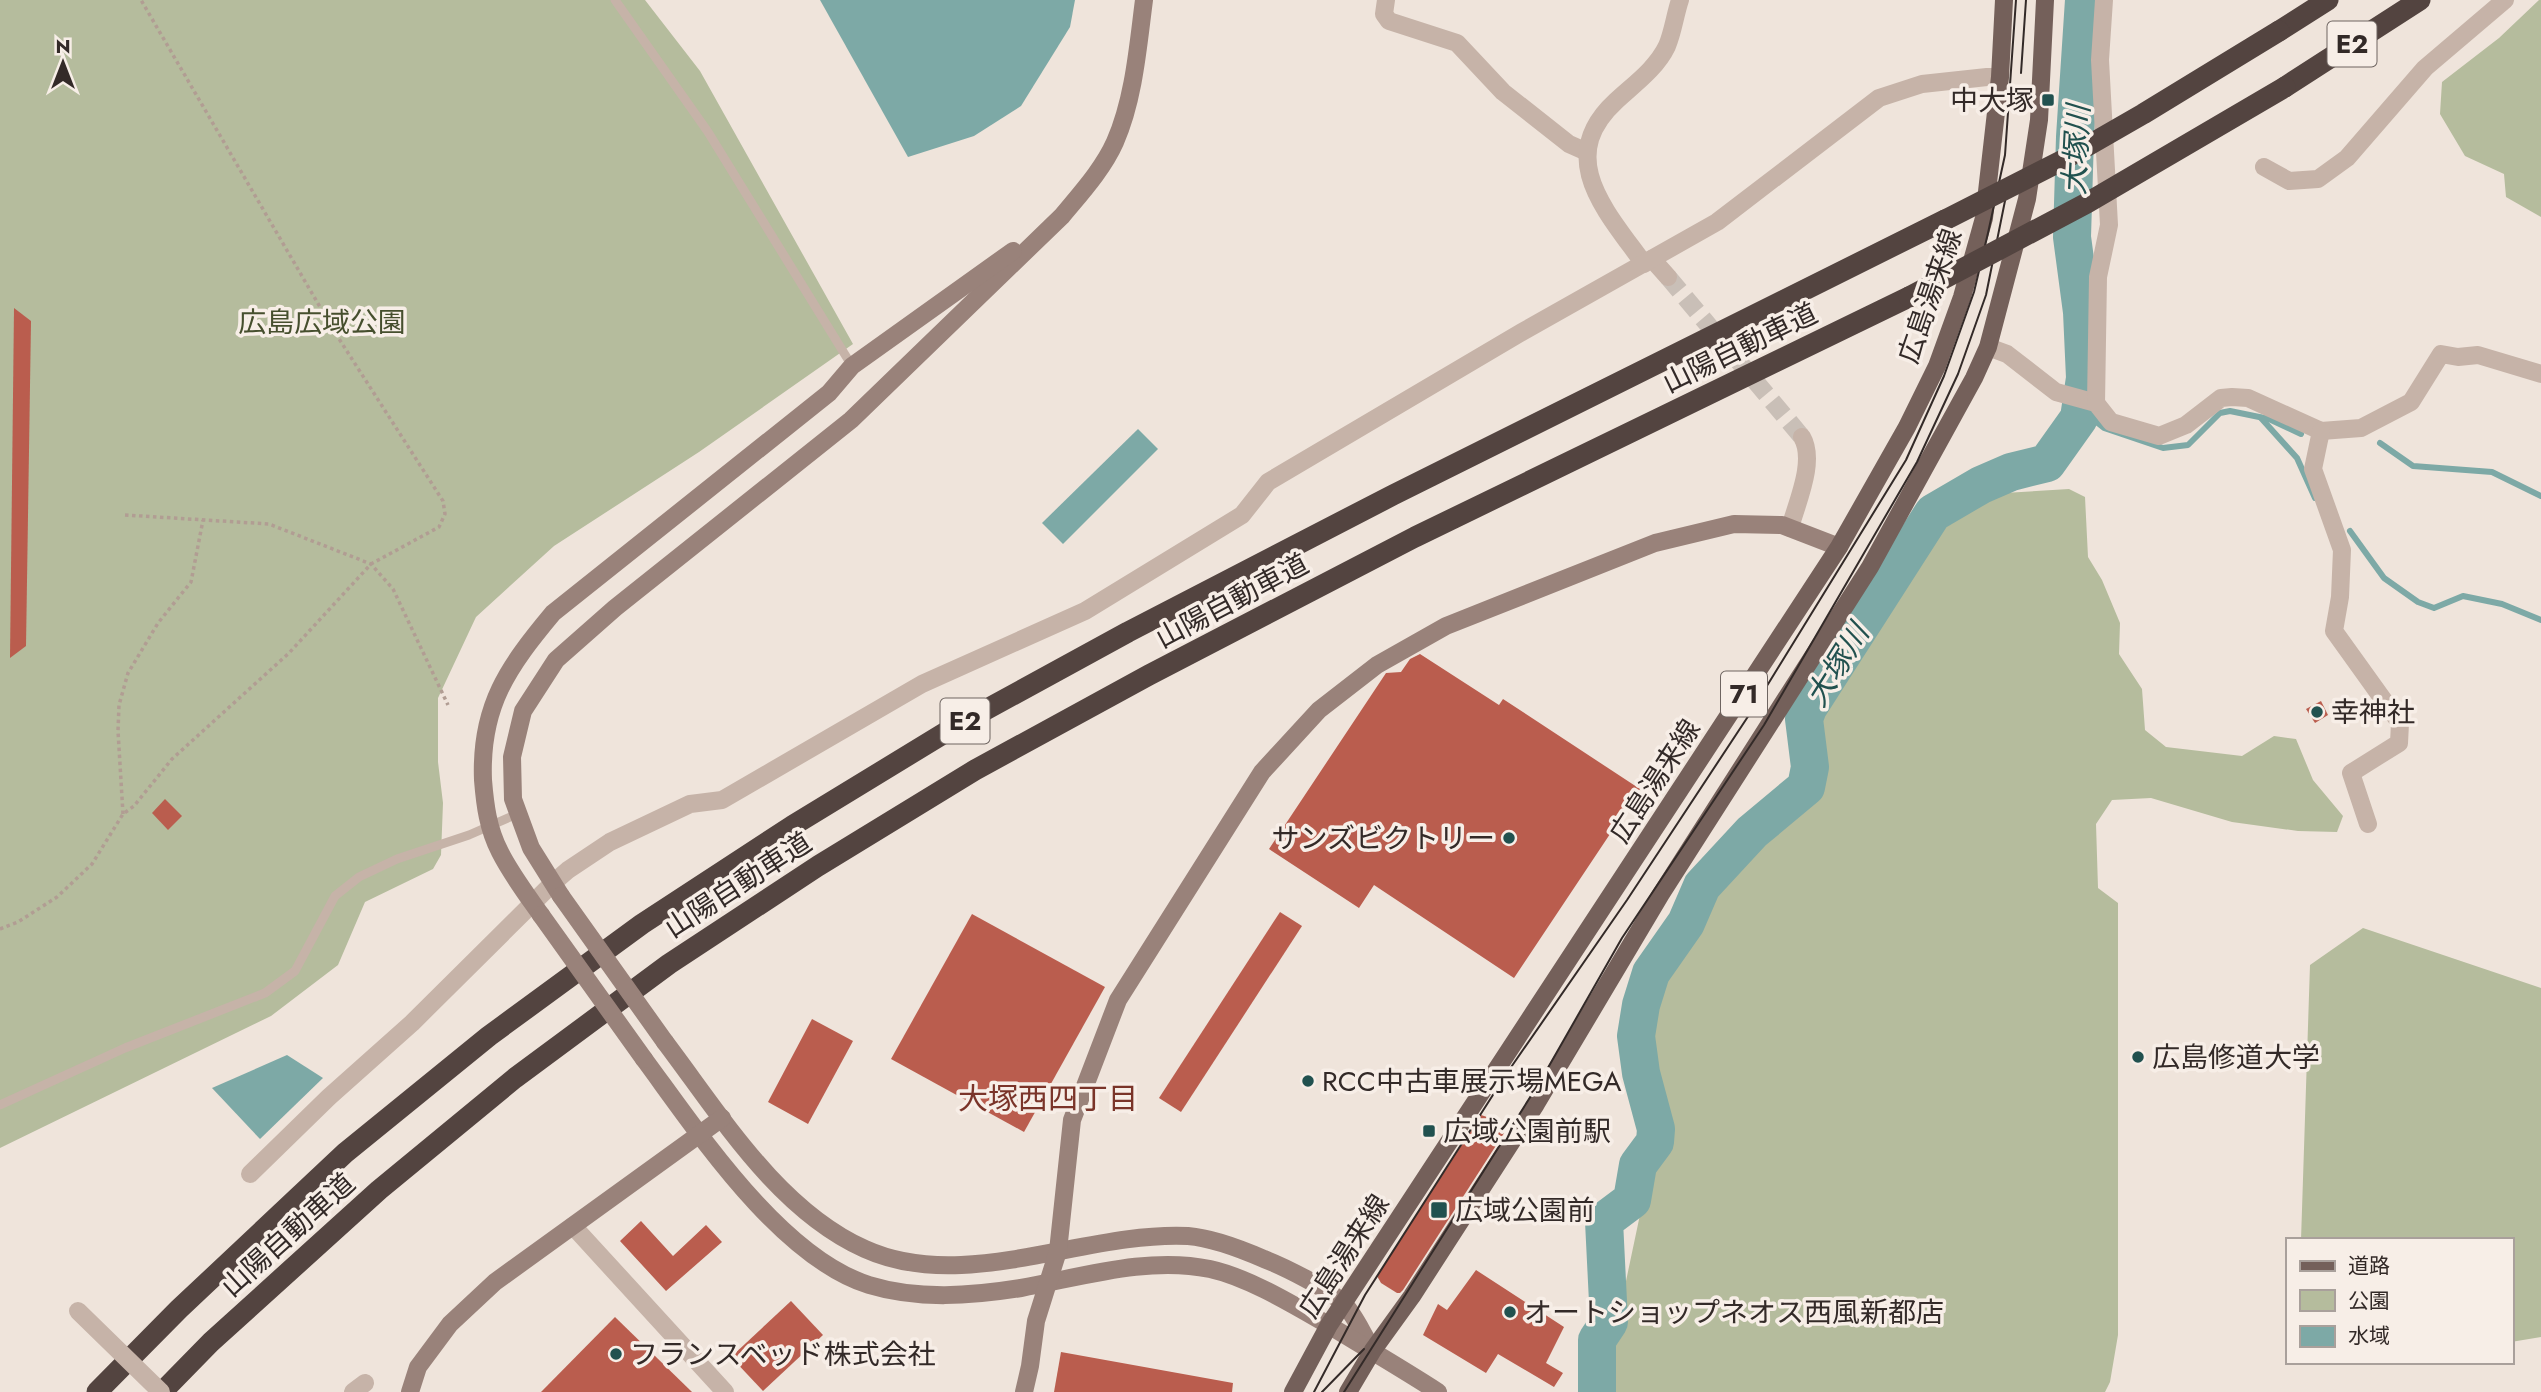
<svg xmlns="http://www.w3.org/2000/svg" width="2541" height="1392" font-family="Jost,'Noto Sans JP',sans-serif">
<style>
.green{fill:#b5bc9d}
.water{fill:#7da9a6}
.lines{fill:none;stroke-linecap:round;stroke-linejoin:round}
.stream{stroke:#7da9a6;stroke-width:6}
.river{stroke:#7da9a6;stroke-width:38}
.building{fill:#ba5d4e}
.street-tunnel{stroke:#c9bfb7;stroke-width:18;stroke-dasharray:18 9;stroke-linecap:butt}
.path{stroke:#b19d93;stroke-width:3.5;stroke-dasharray:3.5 3.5;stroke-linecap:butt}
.lane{stroke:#c6b3a8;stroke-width:9}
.street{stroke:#c6b3a8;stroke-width:18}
.secondary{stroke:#99827a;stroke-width:18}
.primary{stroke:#74605a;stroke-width:18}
.highway{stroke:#534440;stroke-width:21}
.tram{stroke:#332a28;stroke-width:2}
.street-bridge{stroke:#c6b3a8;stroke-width:18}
.secondary-bridge{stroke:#99827a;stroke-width:18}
.highway-bridge{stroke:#534440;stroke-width:21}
.poi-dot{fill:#21514f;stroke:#f7eee7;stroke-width:2.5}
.labels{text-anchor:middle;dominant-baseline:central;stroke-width:7;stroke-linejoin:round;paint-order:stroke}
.shield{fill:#f7eee7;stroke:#6e6561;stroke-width:2}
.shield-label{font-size:26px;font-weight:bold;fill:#332a28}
.poi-label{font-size:28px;fill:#332a28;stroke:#f7eee7;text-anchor:start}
.street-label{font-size:28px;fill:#332a28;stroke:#f7eee7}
.park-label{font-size:28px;fill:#464f2e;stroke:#f7eee7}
.water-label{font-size:30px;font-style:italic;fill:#21514f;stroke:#f7eee7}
.neighbourhood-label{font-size:30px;fill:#7a3429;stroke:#f7eee7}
</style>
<rect width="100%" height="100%" fill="#efe4db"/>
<g class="green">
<path d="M0,0H645L700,71L853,344L699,452L554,546L476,617L438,698V762L443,803L441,855L433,869L365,902L338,965L271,1016L0,1148Z"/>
<path d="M2539,0H2541V217L2506,197L2504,174L2465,156L2440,114L2442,82L2499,38Z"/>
<path d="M2069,489L2085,497L2088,557L2102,580L2120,623L2119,654L2142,689L2145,730L2166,747L2242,756L2274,736L2296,739L2313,780L2343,816L2337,832L2298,831L2232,822L2151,798L2112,800L2096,824L2098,888L2118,903V1335L2110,1382L2105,1392H1603L1604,1343L1618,1319L1645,1191L1662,1129L1649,1080L1644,1025L1662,972L1697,922L1726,870L1819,783L1815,712L1883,604L1957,510L2004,493Z"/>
<path d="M2363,928L2541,988V1337L2511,1342V1240H2301L2310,965Z"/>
</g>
<g class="water">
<path d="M820,0H1075L1070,27L1021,106L974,136L908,157Z"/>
<path d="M1138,429L1158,449L1063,544L1042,523Z"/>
<path d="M287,1055L323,1078L260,1139L212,1088Z"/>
</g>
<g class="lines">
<g class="stream">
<path d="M2080,409L2104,428L2163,448L2188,445L2220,413L2230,411L2269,419L2301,434"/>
<path d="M2261,418L2297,458L2315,498"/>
<path d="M2380,443L2413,466L2492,472L2541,496"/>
<path d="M2350,531L2384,578L2418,602L2434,608L2463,596L2502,604L2541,620"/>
</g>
<path class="river" d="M1597,1391V1340L1609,1322L1604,1221L1632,1200L1638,1165L1655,1142L1656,1129L1641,1073L1636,1036L1641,1005L1651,973L1686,923L1702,886L1752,832L1806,787L1810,767L1804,719L1808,708L1933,513L1981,485L2011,472L2047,463L2079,418L2085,378L2082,312L2072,237L2075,137L2084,0"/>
</g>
<g class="building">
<path d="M14,308L31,321L26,646L10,658Z"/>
<path d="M1420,654L1499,705L1503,699L1640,789L1514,978L1374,885L1359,908L1269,849L1386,673L1401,672L1410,659Z"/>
<path d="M2321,701L2328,715L2315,723L2306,709Z"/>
<path d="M165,799L182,816L168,830L152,813Z"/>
<path d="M1280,912L1302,926L1181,1112L1159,1098Z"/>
<path d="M972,914L1105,987L1024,1132L891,1059Z"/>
<path d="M812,1019L853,1041L808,1124L768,1102Z"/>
<path d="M1481,1115L1496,1120L1506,1130L1403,1290L1400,1293H1397L1381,1283L1377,1276Z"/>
<path d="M641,1221L673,1256L706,1225L722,1242L666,1291L620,1241Z"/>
<path d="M1476,1270L1564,1327L1546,1363L1563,1373L1554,1387L1498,1354L1486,1373L1423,1335L1438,1304L1447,1310Z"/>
<path d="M791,1301L823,1335L763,1391L731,1357Z"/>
<path d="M615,1317L692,1392H541Z"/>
<path d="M1061,1352L1233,1383L1232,1392H1054Z"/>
</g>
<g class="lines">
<path class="street-tunnel" d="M1668,277L1802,437"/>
<g class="path">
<path d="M125,515L269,524L371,564L393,589L448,705"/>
<path d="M123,814L118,731L119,705L128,673L158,623L191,582L203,520"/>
<path d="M0,929L18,922L57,897L92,864L123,814L134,806L172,759L289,653L371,564L439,527L445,514L443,501L334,331L141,0"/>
</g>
<g class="lane">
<path d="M615,0L708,132L852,366"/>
<path d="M0,1105L125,1048L265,993L295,971L335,896L359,877L397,859L469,835L517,814"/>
</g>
<g class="street">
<path d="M1386,0L1384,14L1389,21L1457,43L1503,92L1569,144L1587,152"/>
<path d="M2264,167L2289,181L2318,179L2347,158L2425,68L2505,0"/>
<path d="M1652,259L1668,277"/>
<path d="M1644,264C1607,212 1554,158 1616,101C1633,85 1656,69 1667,46C1673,32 1675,15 1680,0"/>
<path d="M1988,347L2007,354L2056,392L2096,403L2111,422L2159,436L2186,425L2221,398L2232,397L2248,398L2321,431L2361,428L2411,402L2441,354L2458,357L2478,355L2541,374"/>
<path d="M2096,403L2098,277L2109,225L2100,60L2104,0"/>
<path d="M2321,431L2313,469L2342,550L2340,597L2334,631L2400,723L2399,743L2351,773L2368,824"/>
<path d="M1790,528C1797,502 1816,461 1802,437"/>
<path d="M250,1174L329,1097L412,1023L553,883L568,870L610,842L690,804L722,800L922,684L1085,611L1242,515L1268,482L1522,332L1717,222L1879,98L1922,84L1987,77H2000"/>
<path d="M573,1226L725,1392"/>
<path d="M353,1392L365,1383"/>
</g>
<g class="secondary">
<path d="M561,896L531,848L513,799L512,757L523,711L556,660L615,608L851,420L1062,216C1081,193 1103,169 1115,142C1134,99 1138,46 1144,0"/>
<path d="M541,915C527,895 511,874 500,852C488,829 485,805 483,780C480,706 508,667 553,613L829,393L852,366L1013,251"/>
<path d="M665,1042C721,1116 778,1210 865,1249C964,1294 1084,1231 1188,1236C1213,1238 1241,1249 1264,1259C1285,1267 1326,1288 1342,1302C1354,1313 1362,1333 1371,1347"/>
<path d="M644,1059C698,1132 780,1257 869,1285C918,1300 972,1296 1021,1288C1082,1277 1148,1256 1210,1269C1247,1277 1292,1304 1325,1323C1363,1346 1401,1368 1438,1392"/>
<path d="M410,1392L418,1367L450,1324L495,1282L722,1118"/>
<path d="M1024,1392L1030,1366L1036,1321L1058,1251L1072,1120L1118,1000L1262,772L1319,710L1377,665L1446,626L1655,543L1734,524L1782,525L1839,547"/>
</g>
<g class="primary">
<path d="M1293,1392L1329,1325L1839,547L1907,427L1937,366L1962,297L1984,218L2000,77L2004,0"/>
<path d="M1348,1392L1373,1350L1412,1296L1536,1104L1661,894L1870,567L1974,378L1988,347L2027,199L2039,120L2045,0"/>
</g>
<g class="highway">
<path d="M2279,31L2328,0"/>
<path d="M2285,87L2420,0"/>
<path d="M97,1392L179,1309L345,1153L489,1036L642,924L792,826L956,726L1128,632L1393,495L1945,220"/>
<path d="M162,1392L211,1342L379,1190L515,1078L669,964L818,866L975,770L1149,675L1415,537L1909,297"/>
</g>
<g class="tram">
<path d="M2021,73L2026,0"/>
<path d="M1314,1392L1365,1295L1507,1073L1627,900L1749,715L1906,460L1944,376L1974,292L1988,233L2005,155L2016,0"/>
<path d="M1322,1392L1364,1349"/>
<path d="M1344,1392L1541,1080L1622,938L1764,725L1917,462L1958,374L1986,295L2009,181"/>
</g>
<path class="street-bridge" d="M78,1311L161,1392"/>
<g class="secondary-bridge">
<path d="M561,896L665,1042"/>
<path d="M541,915L644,1059"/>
</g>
<g class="highway-bridge">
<path d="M1945,220L2063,160L2143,114L2279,31"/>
<path d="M1909,297L2087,203L2285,87"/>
</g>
</g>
<g class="poi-dot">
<rect x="2041" y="93" width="14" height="14" rx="3.5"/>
<circle cx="2317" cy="712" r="7"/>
<circle cx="1509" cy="838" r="7"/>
<circle cx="2138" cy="1057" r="7"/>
<circle cx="1308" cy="1081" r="7"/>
<rect x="1422" y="1124" width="14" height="14" rx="3.5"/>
<rect x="1430" y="1201" width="18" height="18" rx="3.5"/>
<circle cx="1510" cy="1312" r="7"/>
<circle cx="616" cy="1354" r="7"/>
</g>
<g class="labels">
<g class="shield">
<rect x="2327.5" y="21.5" width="49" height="45" rx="5"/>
<rect x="1721" y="671.5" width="46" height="45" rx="5"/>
<rect x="940.5" y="698.5" width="49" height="45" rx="5"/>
</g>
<g class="shield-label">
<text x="2352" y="44">E2</text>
<text x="1744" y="694">71</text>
<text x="965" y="721">E2</text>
</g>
<g class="poi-label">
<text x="2034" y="100" text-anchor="end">中大塚</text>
<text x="2331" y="712">幸神社</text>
<text x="1495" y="838" text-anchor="end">サンズビクトリー</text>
<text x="2152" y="1057">広島修道大学</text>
<text x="1322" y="1081">RCC中古車展示場MEGA</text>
<text x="1443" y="1131">広域公園前駅</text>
<text x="1455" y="1210">広域公園前</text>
<text x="1524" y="1312">オートショップネオス西風新都店</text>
<text x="630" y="1354">フランスベッド株式会社</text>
</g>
<g class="street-label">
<text transform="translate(1930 296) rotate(-71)">広島湯来線</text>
<text transform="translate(1740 348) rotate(-26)">山陽自動車道</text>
<text transform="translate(1232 601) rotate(-28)">山陽自動車道</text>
<text transform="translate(1655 781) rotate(-57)">広島湯来線</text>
<text transform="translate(738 885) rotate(-33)">山陽自動車道</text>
<text transform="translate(288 1235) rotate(-42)">山陽自動車道</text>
<text transform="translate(1344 1256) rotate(-57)">広島湯来線</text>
</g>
<g class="park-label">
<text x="322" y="322">広島広域公園</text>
</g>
<g class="water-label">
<text transform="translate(2076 150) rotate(-87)">大塚川</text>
<text transform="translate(1837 665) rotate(-58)">大塚川</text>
</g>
<g class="neighbourhood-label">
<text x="1048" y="1098">大塚西四丁目</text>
</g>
</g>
<rect x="2286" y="1238" width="228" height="126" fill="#f7eee7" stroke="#a9a09b" stroke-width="2"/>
<rect x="2300" y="1261" width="35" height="10" fill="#74605a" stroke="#a9a09b" stroke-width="2"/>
<text x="2348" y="1273" font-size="21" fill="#332a28">道路</text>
<rect x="2300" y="1290" width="35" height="21" fill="#b5bc9d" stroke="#a9a09b" stroke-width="2"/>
<text x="2348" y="1308" font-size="21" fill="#332a28">公園</text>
<rect x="2300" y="1326" width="35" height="21" fill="#7da9a6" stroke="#a9a09b" stroke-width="2"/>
<text x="2348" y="1343" font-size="21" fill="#332a28">水域</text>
<g transform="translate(63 63)" stroke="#f7eee7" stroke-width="5" paint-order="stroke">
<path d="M0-5L12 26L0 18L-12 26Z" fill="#332a28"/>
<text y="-10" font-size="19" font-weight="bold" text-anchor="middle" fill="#332a28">N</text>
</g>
</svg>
